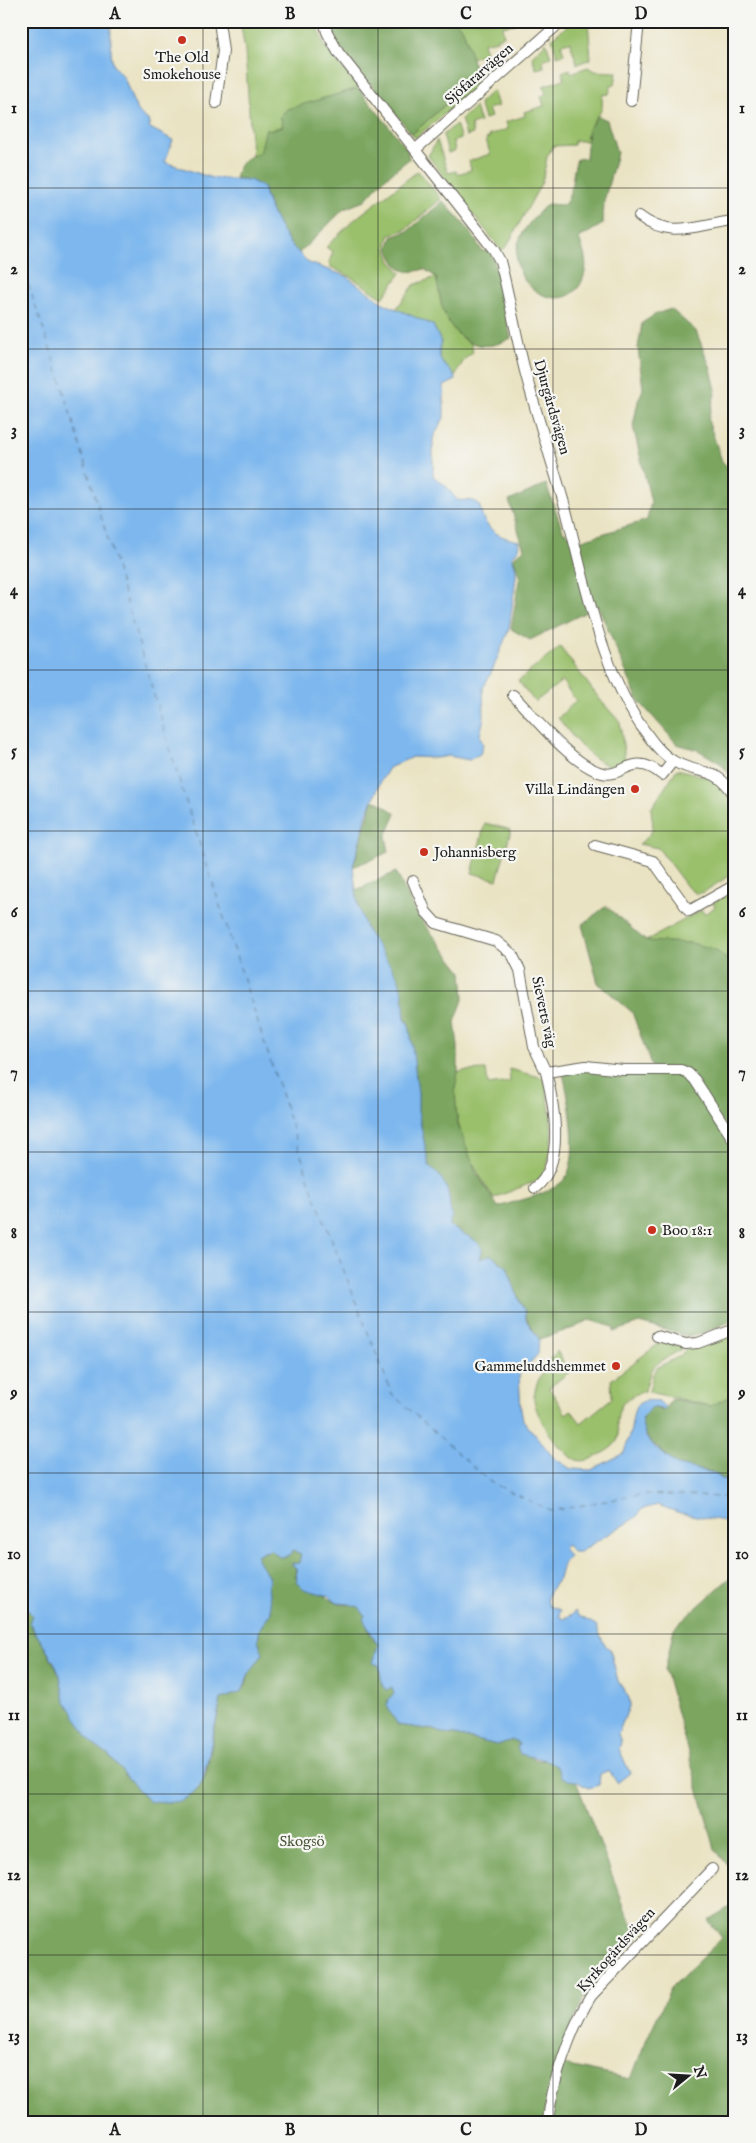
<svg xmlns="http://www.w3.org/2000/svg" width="756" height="2143" font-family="'IM FELL English',serif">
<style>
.green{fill:#9ac06c;stroke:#5b6e44}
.forest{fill:#7ba660;stroke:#4c613e}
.water{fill:#7db7ee;stroke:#4c6a85}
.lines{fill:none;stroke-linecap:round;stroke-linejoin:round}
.ferry{stroke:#435a70;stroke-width:1;stroke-dasharray:6 5;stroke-linecap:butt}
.street-casing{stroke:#646256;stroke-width:12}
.street{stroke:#fff;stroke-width:10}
.grid{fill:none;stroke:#1c1c1c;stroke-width:1;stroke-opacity:0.55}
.poi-dot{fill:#c8321e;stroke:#f6f6f2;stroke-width:2}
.labels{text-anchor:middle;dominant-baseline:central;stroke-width:4.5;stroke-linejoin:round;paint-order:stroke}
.poi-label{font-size:15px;fill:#1c1c1c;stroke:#f6f6f2;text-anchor:end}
.street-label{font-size:15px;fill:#1c1c1c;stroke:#f6f6f2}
.park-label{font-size:15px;fill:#485538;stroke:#f6f6f2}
.neatline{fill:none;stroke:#1c1c1c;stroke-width:2}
.grid-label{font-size:16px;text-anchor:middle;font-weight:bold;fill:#1c1c1c}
</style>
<rect width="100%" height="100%" fill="#f6f6f2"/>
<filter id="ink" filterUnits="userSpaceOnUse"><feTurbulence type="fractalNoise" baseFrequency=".02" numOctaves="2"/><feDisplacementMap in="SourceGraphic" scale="10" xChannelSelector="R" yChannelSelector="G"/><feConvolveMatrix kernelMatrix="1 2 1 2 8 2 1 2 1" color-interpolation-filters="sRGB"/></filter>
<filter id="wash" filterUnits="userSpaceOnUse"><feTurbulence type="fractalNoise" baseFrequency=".0096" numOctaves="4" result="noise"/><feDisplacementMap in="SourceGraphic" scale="20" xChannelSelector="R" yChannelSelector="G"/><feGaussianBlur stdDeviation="1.12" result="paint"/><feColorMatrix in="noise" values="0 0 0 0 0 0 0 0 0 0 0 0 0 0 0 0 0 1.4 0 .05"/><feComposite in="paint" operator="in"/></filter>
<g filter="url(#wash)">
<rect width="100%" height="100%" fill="#eae3c3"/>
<g class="green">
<path d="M240,21H315L325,47L359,89L322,99L283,126L271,130L260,153L252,156L245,50Z"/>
<path d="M416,21H515L516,24L502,26L504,36L497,38V40L483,43L486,53L471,58L463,29L456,22Z"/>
<path d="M573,21H588L591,59L577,64L570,42L561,44L564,54L557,56L552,38Z"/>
<path d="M546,42L551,57L543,60L544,67L536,69L532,56Z"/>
<path d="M588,67L594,71L617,72L615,85H611L609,94L602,95C603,112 602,109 593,121C590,126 588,132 586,137L588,141H574V145L553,146L547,157L542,182L507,246L502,251L428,156L437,140L448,173L456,171L457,174L471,170L469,161L490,154L486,139L490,137L489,135L508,129L506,122L525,116L524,112L544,106L541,96L546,94L543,86L564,79L562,72L570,69L571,73Z"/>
<path d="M472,77L476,88L415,138L412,134L456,95L462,78Z"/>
<path d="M493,90L498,106L488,109L491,117L484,119L479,103Z"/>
<path d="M475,107L480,122L471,125L473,134L466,136L461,119Z"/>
<path d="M456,124L461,139L453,141L455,151L448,153L443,135Z"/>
<path d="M418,171L441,199L406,229L389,236L386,248L391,261L401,273L383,298L351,277L331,267L329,262L333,252L326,247L355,219Z"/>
<path d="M436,277C442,303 445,330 471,344L473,352L464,360L455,376C443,363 435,361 441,342L433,325L396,309L414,285Z"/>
<path d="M560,647L602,702L620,722L625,761L609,766C583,754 575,739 558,718L576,701L562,681L535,702L518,681Z"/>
<path d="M677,769L715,779L735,802V872L704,892L697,894L688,888L658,848L639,844C656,831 653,827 651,809Z"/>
<path d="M485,823L511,830L497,880L472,873Z"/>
<path d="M735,889V970L646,941L702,910L704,914L715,907L713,903Z"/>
<path d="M509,1069L544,1078C551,1111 558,1149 541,1179L494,1198C468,1160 449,1120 457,1073L463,1071L486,1070L488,1085L510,1082Z"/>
<path d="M735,1332V1372L730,1379L732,1396L710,1406L649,1392L653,1374L658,1367L680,1356L688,1347Z"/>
<path d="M662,1341L683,1347L680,1350C656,1365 652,1361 645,1391C626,1397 617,1404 617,1425C618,1430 619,1436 617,1441C613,1448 603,1453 596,1457C590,1460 583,1462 577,1460C561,1455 535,1416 534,1399C534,1382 547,1364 557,1351L569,1372L549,1388L566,1414L571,1410L581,1423L612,1398L611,1380Z"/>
</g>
<g class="forest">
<path d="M327,21L456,22L463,29L477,75L463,78L456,95L412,134L341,49Z"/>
<path d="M355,89H359L407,149L409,159L384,179L364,201L344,209L298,254C282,234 270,212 263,187L250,180L235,178C240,160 243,159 260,153L266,128L271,130L283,126L280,116L287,109Z"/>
<path d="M598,116L607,120L617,153L604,201L603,224L579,238C582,248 588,261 585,272C574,323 505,291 518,244C522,229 536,215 547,204L564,205C574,193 571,174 577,159L586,158L588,129Z"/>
<path d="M443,201L470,231L482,251H489L494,261L511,338C483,354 459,344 445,315C440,304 439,289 436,277L424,269C402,276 396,268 388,248L392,237L408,231Z"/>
<path d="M671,309L696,331L711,369L716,390L708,420L722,461L735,475V781L720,763L698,750L677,744L638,700L598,606L530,640L511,629L520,575L513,558L524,549L509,501L546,484L563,531L579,541L647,520L651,502L633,426L638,401L643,389L638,348L642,323L656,314Z"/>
<path d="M373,800L381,803L396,814L386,836L389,852L353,867Z"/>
<path d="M396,872L418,916L462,972L464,997L455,1022L458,1046V1072L455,1089L457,1122L476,1172L498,1207C518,1200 545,1196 562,1182C582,1163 569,1098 563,1074L584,1070L654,1073L632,1012L598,983L582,925L606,906L646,941L691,943L714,949L727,959L735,970V1320L701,1333L688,1336L639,1323L614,1332V1327L589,1320L574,1328L539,1339C524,1319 515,1291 507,1267L480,1259L482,1251L456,1229L451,1228C448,1223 449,1219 450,1213C451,1195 444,1176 429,1166L418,1111V1093L409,1025C401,1012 403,994 398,980C395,971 386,962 381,954C367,934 359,914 356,890Z"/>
<path d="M735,1372V1483C726,1481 721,1477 714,1473C703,1468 690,1470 679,1466C674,1464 671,1459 667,1456C653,1444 628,1424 652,1407L663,1411L672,1399L710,1406L732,1396L730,1378Z"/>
<path d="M271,1550L287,1556L294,1551L301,1554L299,1564L293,1563L296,1568L295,1576C309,1586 322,1595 337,1603C344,1607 353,1602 359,1607C366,1612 365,1622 368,1629C370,1635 374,1640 378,1645L373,1663L379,1665L382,1685L386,1689L392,1687L394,1693L388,1700L398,1725L435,1730L444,1734L455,1735L497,1745L512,1740L518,1741C520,1746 527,1756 533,1759C538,1761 544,1760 549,1761C562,1767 558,1779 576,1781L627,1914L639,1936L596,1982L582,2001L557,2064L546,2096L544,2122H21V1607L23,1610L28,1609L32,1616V1629L41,1640L60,1676L64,1698L94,1745L108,1755L149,1802L159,1800L168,1802L199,1789L206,1773L221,1699L233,1695L246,1685L248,1675L263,1654L258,1640L260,1628L271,1612L268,1586L269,1578L257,1559L258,1554Z"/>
<path d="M735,1573V1875L715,1849L665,1670L674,1628Z"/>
<path d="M735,1904V2122H552L553,2105L563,2065L631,2079L644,2045L671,1988L722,1938L708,1920Z"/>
</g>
<path class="water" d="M21,21H111C111,31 110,56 113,65C116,70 123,75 125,80C131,94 134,112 148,120L150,128L173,140L165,162L212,178L250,180L263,187L267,201L277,223L289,243L309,263L346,276L383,303L433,325L441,342C434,366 449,363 456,380L444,386V418L433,438V476L446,486L457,500C463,501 472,499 477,503C481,506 481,513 483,518C491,534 503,538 519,541L518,551L512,556L516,569V577L509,629L493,669L483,688L484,717L480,736L483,744L480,754L469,760L449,756L436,758L412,757L389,768L381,781L367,814L353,866L358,905L366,929L398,977L403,995L405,1019L409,1025L411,1037L418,1093V1111L429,1166C439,1173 447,1185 449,1197C450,1205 449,1210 453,1217L449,1224C453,1232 482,1238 482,1251C482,1254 480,1256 480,1259L491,1255L507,1267L520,1303L525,1311L526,1320L539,1339L538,1354L519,1375L521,1410L523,1420L554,1458L571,1469L591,1470L624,1453C626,1445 629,1437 631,1429C634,1408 634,1398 659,1401L665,1407L663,1411L661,1409L652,1407L642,1417V1424L646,1437L656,1448L677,1465L714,1473L722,1479L735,1483V1523L680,1513L658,1505L642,1509L635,1518L579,1552H573L567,1545L563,1548L569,1556L563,1564L559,1579L549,1592L547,1599L549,1606L560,1610L559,1616L563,1619L572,1615L575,1611L579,1616L596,1625L604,1644L610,1649L618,1681L629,1698L630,1704L618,1734L621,1742L619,1749L630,1773L617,1783L609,1770L600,1774L599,1785L588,1788L576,1781L568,1780L561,1776L557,1767L549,1761L520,1754L517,1748L519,1745L517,1741L512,1740L497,1745L455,1735L444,1734L435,1730L398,1725L387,1706L388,1700L394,1693L392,1687L386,1690L382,1685L379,1665L373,1663L378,1645L363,1619L365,1616L359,1607L349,1604L337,1603L329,1596L304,1589L297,1582L296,1568L291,1564L299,1563L301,1554L294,1551L287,1556L279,1557L271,1550L258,1554L257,1559L269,1578L268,1586L271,1612L260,1628L258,1640L263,1654L248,1675L242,1692L221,1699L203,1780C198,1790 186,1801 174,1802C165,1803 158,1800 149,1802L108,1755L94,1745L88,1738L64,1698L60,1676L54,1662L29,1622L32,1616L28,1610H23L21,1607Z"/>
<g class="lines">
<path class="ferry" d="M21,263L60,378L181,786L312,1189L392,1394L490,1482L551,1511L644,1494L723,1497L735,1501"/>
</g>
</g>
<g filter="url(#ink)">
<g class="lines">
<g class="street-casing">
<g id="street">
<path d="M324,21L327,32L338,52L494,250L500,261C510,299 516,337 526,375C538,420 553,465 566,510C584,579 600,663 639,723C649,737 660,754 675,762C703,777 714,764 735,796"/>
<path d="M631,101L639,21"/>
<path d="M216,103L223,51L219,21"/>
<path d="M416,149L562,21"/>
<path d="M639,216C672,242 699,224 735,221"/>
<path d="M513,695C535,718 569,761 599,772C623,781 631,749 662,775L673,761"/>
<path d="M595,845L653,861L689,911L735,885"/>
<path d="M413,881L426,912L436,923L496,941L512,954L520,970L534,1047L546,1072L586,1066L623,1070H681L688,1073L695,1080L735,1142"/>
<path d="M535,1188C566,1164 554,1105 546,1072"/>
<path d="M657,1336L686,1344L698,1343L735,1329"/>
<path d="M548,2122C551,2084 571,2028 591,1996L712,1869"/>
</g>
</g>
<use href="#street" class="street"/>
</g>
</g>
<path class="grid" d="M203,21V2122M378,21V2122M553,21V2122M21,188H735M21,349H735M21,509H735M21,670H735M21,831H735M21,991H735M21,1152H735M21,1312H735M21,1473H735M21,1634H735M21,1794H735M21,1955H735"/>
<g class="poi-dot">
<circle cx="182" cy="40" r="5"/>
<circle cx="635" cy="789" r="5"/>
<circle cx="424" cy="852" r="5"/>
<circle cx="652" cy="1230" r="5"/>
<circle cx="616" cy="1366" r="5"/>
</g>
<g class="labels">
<g class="poi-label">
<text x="182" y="57" text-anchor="middle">The Old<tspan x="182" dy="17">Smokehouse</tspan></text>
<text x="625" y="789">Villa Lindängen</text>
<text x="434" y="852" text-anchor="start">Johannisberg</text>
<text x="662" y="1230" text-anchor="start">Boo 18:1</text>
<text x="606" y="1366">Gammeluddshemmet</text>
</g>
<g class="street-label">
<text transform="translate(479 74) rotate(-41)">Sjöfararvägen</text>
<text transform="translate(552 407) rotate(74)">Djurgårdsvägen</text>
<text transform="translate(544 1012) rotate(78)">Sieverts väg</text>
<text transform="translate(616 1950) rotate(-48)">Kyrkogårdsvägen</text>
</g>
<g class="park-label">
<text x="302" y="1841">Skogsö</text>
</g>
</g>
<rect width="756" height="2143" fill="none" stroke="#f6f6f2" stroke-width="55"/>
<g transform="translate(688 2076) rotate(72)" stroke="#f6f6f2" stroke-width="4" paint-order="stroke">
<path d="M0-4L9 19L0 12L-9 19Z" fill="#1c1c1c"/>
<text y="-8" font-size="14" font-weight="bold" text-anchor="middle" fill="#1c1c1c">N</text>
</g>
<rect x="28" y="28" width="700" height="2088" class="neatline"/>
<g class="grid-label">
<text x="115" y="19">A</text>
<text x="290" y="19">B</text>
<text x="466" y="19">C</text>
<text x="641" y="19">D</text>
<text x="14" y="113">1</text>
<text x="742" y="113">1</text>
<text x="14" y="274">2</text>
<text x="742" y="274">2</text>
<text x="14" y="435">3</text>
<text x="742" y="435">3</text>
<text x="14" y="595">4</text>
<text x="742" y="595">4</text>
<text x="14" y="756">5</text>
<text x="742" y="756">5</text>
<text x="14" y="917">6</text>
<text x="742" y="917">6</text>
<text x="14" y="1077">7</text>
<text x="742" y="1077">7</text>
<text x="14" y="1238">8</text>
<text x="742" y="1238">8</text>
<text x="14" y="1398">9</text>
<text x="742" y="1398">9</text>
<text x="14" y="1559">10</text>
<text x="742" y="1559">10</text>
<text x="14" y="1720">11</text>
<text x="742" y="1720">11</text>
<text x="14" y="1880">12</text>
<text x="742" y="1880">12</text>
<text x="14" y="2041">13</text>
<text x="742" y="2041">13</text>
<text x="115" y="2135">A</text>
<text x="290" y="2135">B</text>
<text x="466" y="2135">C</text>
<text x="641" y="2135">D</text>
</g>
</svg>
